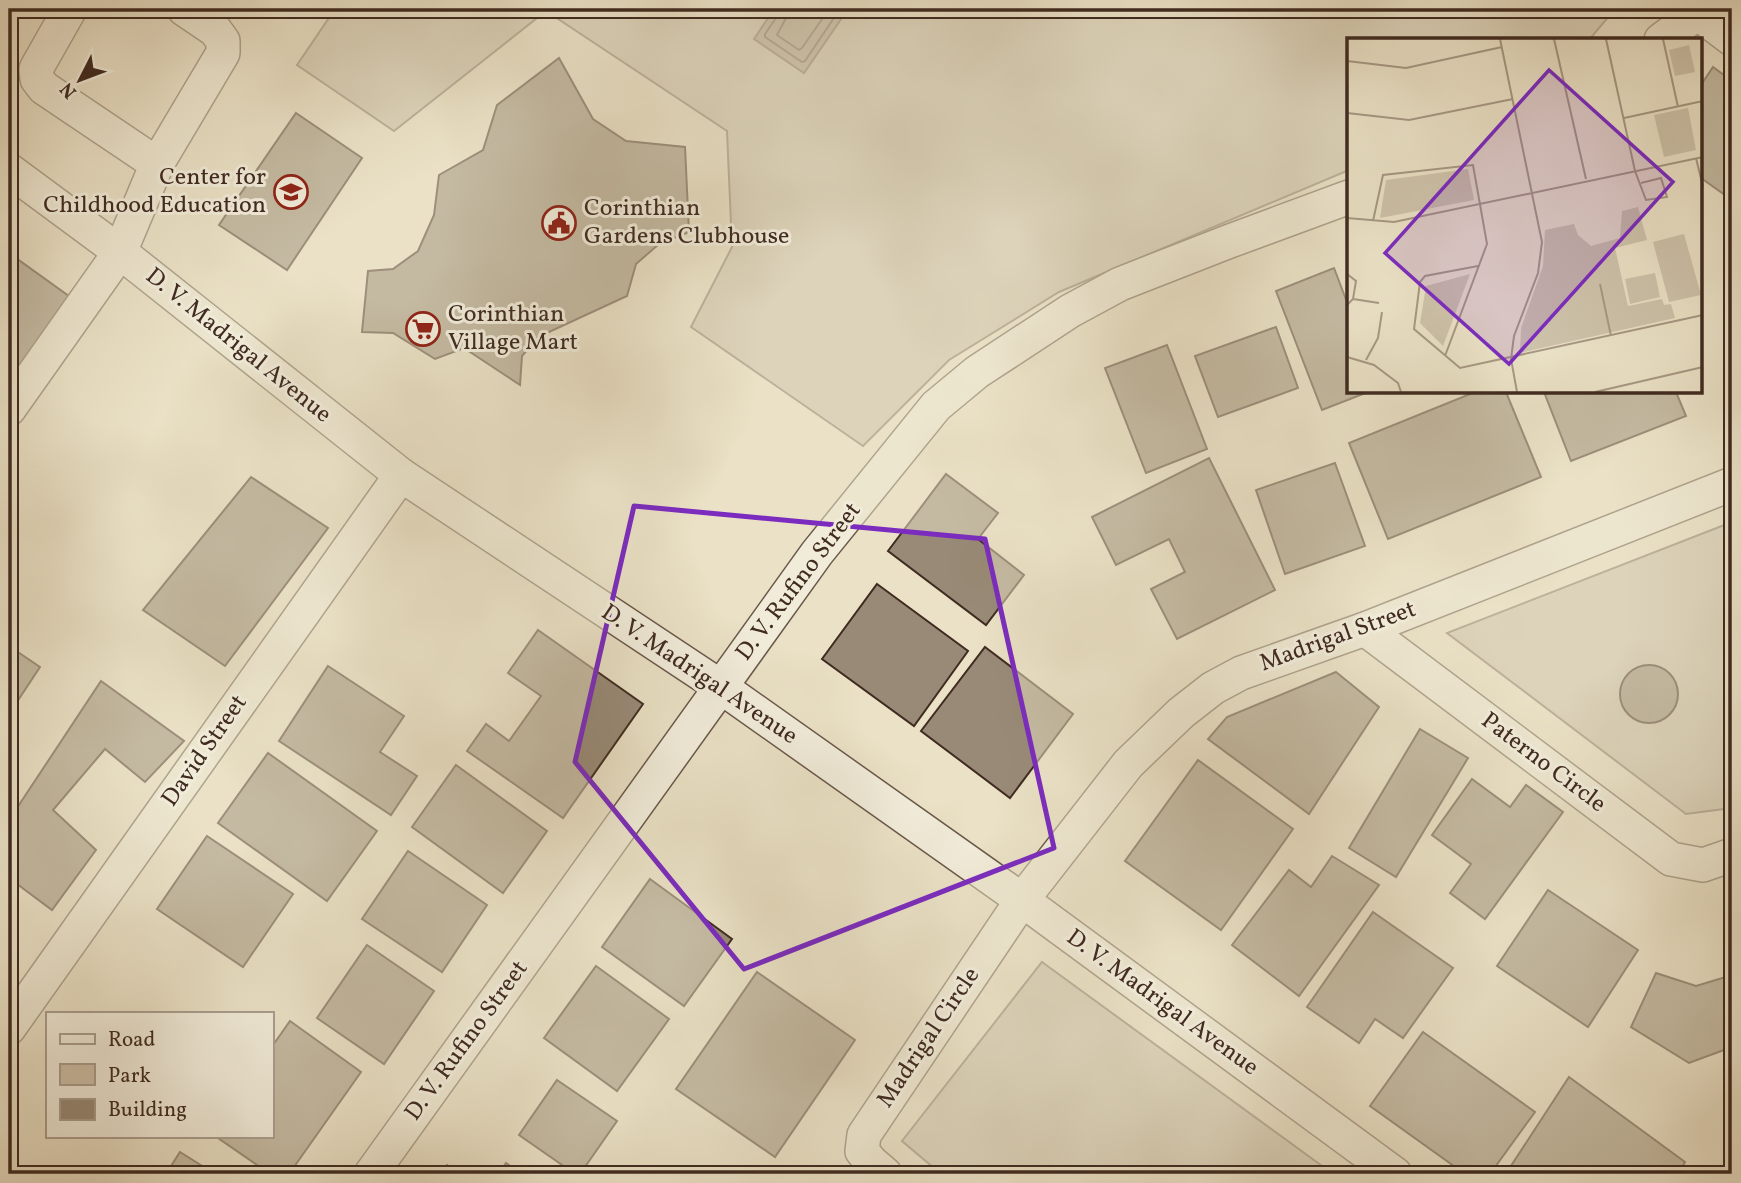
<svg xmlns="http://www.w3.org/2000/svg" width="1741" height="1183" font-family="Vollkorn,serif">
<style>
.green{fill:#cdc2aa;stroke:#867666;stroke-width:2}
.water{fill:#b0a38e;stroke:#837362;stroke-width:2}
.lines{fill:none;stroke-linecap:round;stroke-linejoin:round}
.shore{stroke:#786758;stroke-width:2}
.building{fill:#988a77;stroke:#402b21;stroke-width:2}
.minor-casing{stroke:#6a584a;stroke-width:36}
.minor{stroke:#f1ecda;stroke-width:33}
.marked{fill:none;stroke:#7b2cbf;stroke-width:5;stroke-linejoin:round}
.labels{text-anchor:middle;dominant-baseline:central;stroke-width:6;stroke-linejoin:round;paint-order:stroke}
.poi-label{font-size:24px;fill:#402b21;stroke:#f1ecda;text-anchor:start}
.street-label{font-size:24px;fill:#402b21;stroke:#f1ecda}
.inset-road{fill:none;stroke:#a69884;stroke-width:2}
.view{fill:#7b2cbf;fill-opacity:0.15;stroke:#7b2cbf;stroke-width:3.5}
.inset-edge{fill:none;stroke:#402b21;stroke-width:3.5}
</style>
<rect width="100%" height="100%" fill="#eae1c6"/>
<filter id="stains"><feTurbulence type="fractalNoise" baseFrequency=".00286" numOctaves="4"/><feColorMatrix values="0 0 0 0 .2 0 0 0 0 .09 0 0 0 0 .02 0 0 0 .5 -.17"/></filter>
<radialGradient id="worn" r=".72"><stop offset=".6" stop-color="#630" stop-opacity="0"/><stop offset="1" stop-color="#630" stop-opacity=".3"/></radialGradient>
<g class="green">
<path d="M335,9H1615L1589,40H1349V170L1059,292L949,360L863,446L691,327L732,247L727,131L546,11L394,131L297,65Z"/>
<path d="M1732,522V804L1724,809L1686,814L1447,633Z"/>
<path d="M1042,962L1333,1174H941L902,1141Z"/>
</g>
<path class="water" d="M774,9H848L804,73L754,39Z"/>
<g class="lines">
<g class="shore">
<path d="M779,9L778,15L765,34V37L802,62L805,61L840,9"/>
<path d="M788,9L786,18L777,35L799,50L802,48L829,9"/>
</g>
</g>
<g class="building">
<path d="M559,58L593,119L626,141L685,147L689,232L659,244L636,264L627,296L538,337L522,356L520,385L464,348L435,359L393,333L362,332L368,271L393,269L418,251L434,215L439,175L483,150L497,105Z"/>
<path d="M1713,67L1732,81V200L1701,178V85Z"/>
<path d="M296,113L362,158L287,270L219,225Z"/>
<path d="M9,253L73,299L9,389Z"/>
<path d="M1334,268L1347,302L1349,301V392H1368L1322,410L1276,291Z"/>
<path d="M1276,327L1298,388L1218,417L1195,356Z"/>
<path d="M1167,345L1207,449L1146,473L1105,368Z"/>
<path d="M1475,392H1506L1541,477L1388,539L1349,443Z"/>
<path d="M1544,392H1676L1686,416L1571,461Z"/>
<path d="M1209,458L1275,590L1177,639L1151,589L1185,572L1169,539L1116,565L1092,517Z"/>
<path d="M1335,463L1365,546L1285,574L1256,490Z"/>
<path d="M946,474L998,513L978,539L1024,575L986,625L888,551Z"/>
<path d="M251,477L328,528L225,666L143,610Z"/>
<path d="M877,584L968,651L914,726L822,659Z"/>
<path d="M538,630L643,704L563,818L467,751L486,724L509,741L541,696L508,673Z"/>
<path d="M9,646L40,667L9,714Z"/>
<path d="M985,647L1073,714L1010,798L921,731Z"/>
<circle cx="1649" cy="694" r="29"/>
<path d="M328,666L404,716L380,752L417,776L391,815L279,741Z"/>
<path d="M1336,672L1379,707L1309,814L1208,739L1227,717Z"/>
<path d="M101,681L184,741L145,782L105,749L53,810L96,850L52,910L9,878V820Z"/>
<path d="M1420,729L1468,758L1396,877L1349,848Z"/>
<path d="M268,753L377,831L327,901L218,823Z"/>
<path d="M1198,760L1293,829L1221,930L1125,861Z"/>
<path d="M456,765L547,831L503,893L412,827Z"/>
<path d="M1472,779L1510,807L1526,785L1563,812L1485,919L1450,893L1471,864L1432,835Z"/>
<path d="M207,836L293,894L243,967L157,909Z"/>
<path d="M408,851L487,905L442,972L362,919Z"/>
<path d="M1332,856L1379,885L1299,996L1232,945L1289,870L1311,887Z"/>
<path d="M650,879L732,939L684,1006L602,947Z"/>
<path d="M1548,890L1638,950L1588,1027L1497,966Z"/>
<path d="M1373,912L1453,968L1403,1038L1375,1019L1359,1043L1307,1007Z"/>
<path d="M367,945L434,991L384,1064L317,1018Z"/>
<path d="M596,966L669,1019L617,1091L544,1038Z"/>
<path d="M757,972L855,1040L775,1157L676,1089Z"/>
<path d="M1656,973L1696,986L1732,975V1047L1689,1063L1631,1027Z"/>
<path d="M290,1021L361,1072L289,1174H270L215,1136H271V1048Z"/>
<path d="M1423,1032L1535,1112L1490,1174H1465L1370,1106Z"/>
<path d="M1569,1077L1685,1162L1678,1174H1517L1509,1169Z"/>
<path d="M557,1080L617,1121L580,1174H575L519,1135Z"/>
<path d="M180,1152L215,1174H166Z"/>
<path d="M506,1163L522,1174H499Z"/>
<path d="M447,1165L459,1174H440Z"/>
</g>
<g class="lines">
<g class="minor-casing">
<g id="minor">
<path d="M70,9L36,69L37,79L44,88L157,164"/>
<path d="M1692,9L1732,39"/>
<path d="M1661,40L1703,9"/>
<path d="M9,170L120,252L401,475L721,687L1022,900L1395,1174"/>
<path d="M9,409L120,252L157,164L223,53V41L215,30L184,9"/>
<path d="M1365,629L1671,859L1703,865L1732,855"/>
<path d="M9,1028L401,475"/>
<path d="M371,1174L817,553L936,406L977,372L1070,311L1120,284L1230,241L1349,197"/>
<path d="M885,1174L871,1162L862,1151L864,1135L1022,900L1128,764L1181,713L1213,688L1241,673L1365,629L1732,484"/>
</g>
</g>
<use href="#minor" class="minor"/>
</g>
<path d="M0 0H1741V1183H0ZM634,506L985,539L1054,848L744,969L575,762Z" fill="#eae1c6" fill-opacity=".55" fill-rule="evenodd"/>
<path class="marked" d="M634,506L985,539L1054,848L744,969L575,762Z"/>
<defs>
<g id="school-ring" transform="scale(1.75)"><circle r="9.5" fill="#f1ecda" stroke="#8f2418" stroke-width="1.5"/><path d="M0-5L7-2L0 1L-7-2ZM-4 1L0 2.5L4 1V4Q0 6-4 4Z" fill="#8f2418"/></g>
<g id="civic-ring" transform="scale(1.75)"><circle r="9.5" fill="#f1ecda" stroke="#8f2418" stroke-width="1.5"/><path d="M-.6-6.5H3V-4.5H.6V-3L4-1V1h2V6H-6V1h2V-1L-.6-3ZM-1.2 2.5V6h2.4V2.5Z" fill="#8f2418"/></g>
<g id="supermarket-ring" transform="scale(1.75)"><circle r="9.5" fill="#f1ecda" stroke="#8f2418" stroke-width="1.5"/><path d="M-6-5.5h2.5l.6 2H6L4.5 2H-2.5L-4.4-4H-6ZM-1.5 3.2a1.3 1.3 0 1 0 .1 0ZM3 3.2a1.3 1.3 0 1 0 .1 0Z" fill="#8f2418"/></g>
</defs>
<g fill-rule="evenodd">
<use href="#school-ring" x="291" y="192"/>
<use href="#civic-ring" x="559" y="223"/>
<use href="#supermarket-ring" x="423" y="329"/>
</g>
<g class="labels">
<g class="poi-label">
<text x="266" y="178" text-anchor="end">Center for<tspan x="266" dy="28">Childhood Education</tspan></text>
<text x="584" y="209">Corinthian<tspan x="584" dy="28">Gardens Clubhouse</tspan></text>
<text x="448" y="315">Corinthian<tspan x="448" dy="28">Village Mart</tspan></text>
</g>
<g class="street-label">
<text transform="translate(238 346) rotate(39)">D. V. Madrigal Avenue</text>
<text transform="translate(799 582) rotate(-53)">D. V. Rufino Street</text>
<text transform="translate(1338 637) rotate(-20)">Madrigal Street</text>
<text transform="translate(699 675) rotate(34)">D. V. Madrigal Avenue</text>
<text transform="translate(205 751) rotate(-55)">David Street</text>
<text transform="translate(1543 763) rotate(37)">Paterno Circle</text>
<text transform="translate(1162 1003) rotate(36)">D. V. Madrigal Avenue</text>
<text transform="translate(929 1038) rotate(-56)">Madrigal Circle</text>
<text transform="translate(467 1041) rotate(-54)">D. V. Rufino Street</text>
</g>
</g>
<g transform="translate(1347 38)">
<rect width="355" height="355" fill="#eae1c6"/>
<path d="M342,7L348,34L328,38L322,12ZM341,70L349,112L317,119L307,77ZM121,131L127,162L33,180L39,142ZM291,169L300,202L268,210L281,268L315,261L317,267L324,266L328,280L173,315L174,290L196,228L198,192L227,186L231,197L244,208L273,200L275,173ZM337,196L354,257L322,264L306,204ZM308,235L313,259L283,266L278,241ZM123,236L96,308L73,285L79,248Z" fill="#cdc2aa"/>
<path class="inset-road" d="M153,1L195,204L191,235L167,298L164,321L170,354M207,1L239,141M259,1L288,133L299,162L320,159L314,140L294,145M316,1L331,69M0,23L59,30L155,9M0,75L62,82L166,61M277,80L356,63M349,120L356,149M0,180L47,184L356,119M26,183L36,137L126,127L140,206L98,318M131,228L78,238L73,244L67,291L113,330L356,277M0,236L9,243L6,261L0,267M253,246L264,298M6,261L32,265M0,319L27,327L51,345L54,354M19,322L31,300L35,274M248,354L356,329"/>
<path class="view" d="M202,32L326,144L162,326L38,215Z"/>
<rect width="355" height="355" class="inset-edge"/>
</g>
<rect width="1741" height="1183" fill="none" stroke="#eae1c6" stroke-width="35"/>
<rect x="10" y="10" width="1720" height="1162" fill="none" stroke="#402b21" stroke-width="3.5"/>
<rect x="18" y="18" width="1706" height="1148" fill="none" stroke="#402b21" stroke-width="2"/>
<rect x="46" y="1012" width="228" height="126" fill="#f1ecda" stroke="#aa9f90" stroke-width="2"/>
<rect x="60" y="1034" width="35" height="10" fill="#f1ecda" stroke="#aa9f90" stroke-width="2"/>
<text x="108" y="1046" font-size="21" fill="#402b21">Road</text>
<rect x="60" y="1064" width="35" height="21" fill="#cdc2aa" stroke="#aa9f90" stroke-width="2"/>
<text x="108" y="1082" font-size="21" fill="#402b21">Park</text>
<rect x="60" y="1099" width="35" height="21" fill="#988a77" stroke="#aa9f90" stroke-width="2"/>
<text x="108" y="1116" font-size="21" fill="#402b21">Building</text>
<g transform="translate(80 80) rotate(228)" stroke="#f1ecda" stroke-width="5" paint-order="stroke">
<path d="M0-5L12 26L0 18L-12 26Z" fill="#402b21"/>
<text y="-10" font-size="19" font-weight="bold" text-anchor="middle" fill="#402b21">N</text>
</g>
<rect width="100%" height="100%" filter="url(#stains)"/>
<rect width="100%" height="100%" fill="url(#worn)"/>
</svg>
